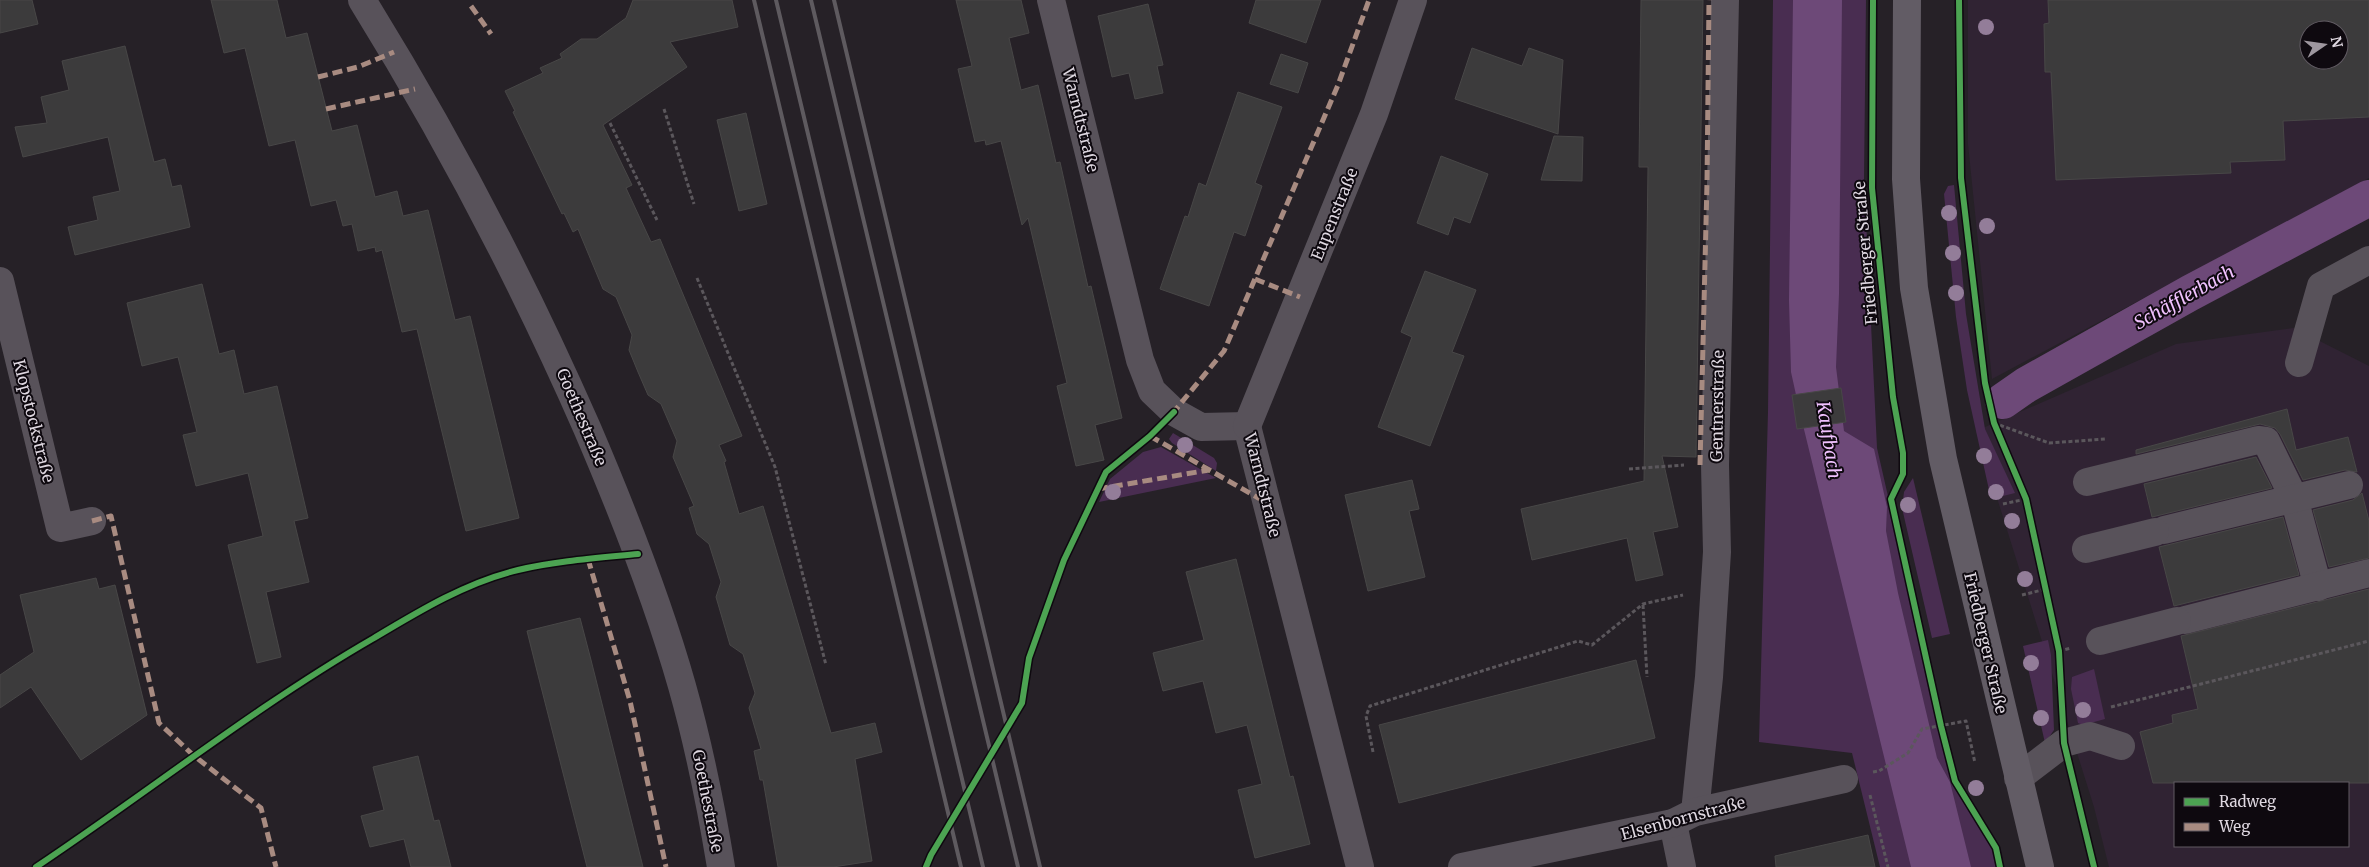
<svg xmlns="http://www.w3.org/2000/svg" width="2369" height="867" font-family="Merriweather,serif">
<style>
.built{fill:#302333;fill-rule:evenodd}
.green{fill:#492d51}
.water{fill:#6d4978}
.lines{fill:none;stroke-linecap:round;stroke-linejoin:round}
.canal{stroke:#6d4978;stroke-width:36}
.building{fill:#3c3b3c;stroke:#484747;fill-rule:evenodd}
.path{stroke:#5b575c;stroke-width:3;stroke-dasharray:4 2.5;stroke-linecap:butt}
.minor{stroke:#58525a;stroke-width:28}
.major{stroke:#625c65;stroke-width:28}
.rail{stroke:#5e5a5f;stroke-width:4}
.quiet{stroke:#a88b81;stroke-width:5;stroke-dasharray:10 5;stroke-linecap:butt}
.cycleway-casing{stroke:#0e090f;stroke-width:9}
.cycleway{stroke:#4ca352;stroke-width:6}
.tree{fill:#937d99}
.labels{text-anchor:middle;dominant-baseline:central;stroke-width:4;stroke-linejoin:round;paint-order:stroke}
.street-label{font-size:16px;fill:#ded7e0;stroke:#0e090f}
.water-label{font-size:18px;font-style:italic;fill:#f0c1fe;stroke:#0e090f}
</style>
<rect width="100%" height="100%" fill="#262127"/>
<g class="built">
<path d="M1968,0H2369V178L1992,379L1968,144ZM2309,30H2339V60H2309Z"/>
<path d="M2294,328L2369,366V867H2109L2094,807L1976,431L2176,344ZM2175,783H2348V846H2175Z"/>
</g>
<g class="green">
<path d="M1773,0H1866L1864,179L1877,448L1953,781L1993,849L1997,867H1880L1852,753L1759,742L1768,412Z"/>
<path d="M1954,185L1966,314L1985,429L2015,493L1991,499L1967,390L1956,317L1944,194L1948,186Z"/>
<path d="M1173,433L1214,458L1217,463L1216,471L1172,443L1169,439Z"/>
<path d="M1161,447L1216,478L1099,502L1110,479L1143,452Z"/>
<path d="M1913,478L1950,634L1932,638L1902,508L1904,492Z"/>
<path d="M2048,640L2051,655L2054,730L2045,743L2023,646Z"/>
<path d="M2094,669L2105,719L2083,725L2078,723L2071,689L2072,677Z"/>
</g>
<path class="water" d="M1793,0H1842L1839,294L1836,367L1844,431L1874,449L1887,507L1886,531L1898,593L1937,758L1950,782L1971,867H1911L1800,413L1791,372L1789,300Z"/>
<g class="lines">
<path class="canal" d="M2003,401L2026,385L2190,293L2369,198"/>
</g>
<g class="building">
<path d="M0,0H32L38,24L0,33Z"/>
<path d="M211,0H277L286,38L307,33L332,131L357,125L375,197L397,191L403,216L428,210L455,320L470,316L519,518L466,531L417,329L402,332L382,250L376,252L375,247L358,251L352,224L343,226L336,200L311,206L295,140L269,146L245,48L224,53Z"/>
<path d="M633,0H732L738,27L670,42L687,67L603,125L632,185L626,188L651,242L660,239L742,436L719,445L726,461L724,462L739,514L763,506L831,733L875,723L882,752L855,759L872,861L833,867H778L763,780H760L754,751L761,749L749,708L755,693L743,654L730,645L716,597L721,582L709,544L697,534L689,508L694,506L673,457L677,441L661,404L648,395L638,372L629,350L632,335L616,297L603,289L578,229L573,232L564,213L562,214L513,112L515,111L505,91L543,73L540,68L562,58L560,54L581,39H597L626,18Z"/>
<path d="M956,0H1021L1029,33L1009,38L1021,90L1038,85L1056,163L1060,162L1088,287L1091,286L1122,418L1095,425L1104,460L1076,466L1057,386L1067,383L1028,218L1022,225L1001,141L986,145L985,140L975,142L958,69L972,66Z"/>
<path d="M1256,0H1321L1306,43L1249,23Z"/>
<path d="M1641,0H1703L1696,457L1662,456L1678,527L1653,532L1663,575L1636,581L1627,538L1532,560L1521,509L1644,481L1648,167H1639Z"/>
<path d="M2048,0H2369V117L2283,121L2285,160L2230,162L2231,173L2056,180L2051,72H2045L2044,24L2049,23ZM2309,30H2339V60H2309Z"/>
<path d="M1148,4L1163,65L1157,66L1163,93L1135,99L1129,73L1112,77L1098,16Z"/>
<path d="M125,46L154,162L165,159L172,187L181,185L190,227L75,255L68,227L98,220L93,197L120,191L108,137L23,157L15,127L47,123L41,97L69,90L62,61Z"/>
<path d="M1472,48L1522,66L1529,48L1563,60L1558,134L1455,99Z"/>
<path d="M1281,54L1308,63L1298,93L1270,84Z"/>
<path d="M1238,92L1282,107L1255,183L1262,186L1245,236L1234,232L1209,306L1160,289L1185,216L1188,217L1199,183L1206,186Z"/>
<path d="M746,113L767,204L739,211L717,120Z"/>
<path d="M1554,136L1583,137L1582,181L1541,180Z"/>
<path d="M1441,156L1488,174L1470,223L1454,217L1448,235L1417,223Z"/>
<path d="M1425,271L1476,290L1452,352L1464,356L1430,446L1378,427L1412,337L1401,332Z"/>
<path d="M202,284L219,354L234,350L244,394L277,386L308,518L294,521L309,582L266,592L281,657L257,663L228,545L263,536L248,473L196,486L183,435L197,432L178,357L142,366L127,303Z"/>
<path d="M1841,388L1846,422L1797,429L1792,395Z"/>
<path d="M2287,409L2296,450L2348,437L2357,472L2345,470L2303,480L2280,434L2275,428L2260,424L2136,454V450Z"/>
<path d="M2256,457L2272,488L2152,517L2144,484Z"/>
<path d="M1412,480L1419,509L1409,511L1425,577L1368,591L1345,495Z"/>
<path d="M2362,493L2369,521V558L2329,567L2313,510L2353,500Z"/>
<path d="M2283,517L2299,575L2174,606L2159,547Z"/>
<path d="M1236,559L1290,777L1293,776L1310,844L1255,858L1238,790L1262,784L1247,725L1216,733L1203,681L1163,691L1153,653L1204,640L1186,572Z"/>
<path d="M96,578L99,589L115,585L147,715L81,760L31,687L0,708V675L34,652L20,595Z"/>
<path d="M2369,589V783H2153L2140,732L2173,723L2172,715L2198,709L2181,636Z"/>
<path d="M580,618L591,660L643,867H587L538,675L527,631Z"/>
<path d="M1636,660L1655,738L1399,803L1379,725Z"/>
<path d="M418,756L434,821L439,820L451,867H411L404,839L370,847L361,816L384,810L373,767Z"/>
<path d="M1868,835L1875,867H1776L1775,856Z"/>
</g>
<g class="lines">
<g class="path">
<path d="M664,109L694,204"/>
<path d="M610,123L657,220"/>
<path d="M697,278L775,467L826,665"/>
<path d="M1994,423L2049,443L2106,439"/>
<path d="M1629,469L1684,465"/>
<path d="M2003,504L2026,499"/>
<path d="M2022,595L2046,589"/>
<path d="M1643,605L1647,677"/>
<path d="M2059,651L2071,648"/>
<path d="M2111,707L2369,641"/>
<path d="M1373,752L1366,716L1370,706L1578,641L1592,645L1643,604L1683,595"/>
<path d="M1873,772L1879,771L1908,753L1922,729L1966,721L1975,763"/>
<path d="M1870,795L1888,867"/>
</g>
<g class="minor">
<path d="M362,0C447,137 522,280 587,428C623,512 657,598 682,686C699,746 711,806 721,867"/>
<path d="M1051,0L1140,360L1152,391L1174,412L1201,427L1247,426L1360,867"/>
<path d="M0,281L60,528L92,521"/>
<path d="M2299,363L2321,286L2369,260"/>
<path d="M1247,426L1374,114L1413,0"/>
<path d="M2087,482L2258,440L2266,441L2294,498L2318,587"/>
<path d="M2164,530L2349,485"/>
<path d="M2086,549L2155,532"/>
<path d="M2185,620L2369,573"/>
<path d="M2100,641L2177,621"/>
<path d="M2018,778L2064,743L2090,736L2121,746"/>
<path d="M1695,812L1709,677L1717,552L1715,465L1725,0"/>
<path d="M1673,823L1682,867"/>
<path d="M1462,867L1673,823L1695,812L1844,779"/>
</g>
<path class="major" d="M1907,0L1906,179L1914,288L1943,459L2040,867"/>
<g class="rail">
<path d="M754,0L961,867"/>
<path d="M776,0L983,867"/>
<path d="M811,0L1018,867"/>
<path d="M834,0L1040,867"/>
</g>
<g class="quiet">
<path d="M471,6L491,34"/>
<path d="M318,77L358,67L394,52"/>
<path d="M326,109L415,89"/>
<path d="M1255,279L1300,297"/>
<path d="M1172,414L1224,351L1338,85L1369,0"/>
<path d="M1150,436L1267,503"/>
<path d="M1700,465L1707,183L1709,0"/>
<path d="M1098,489L1209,470"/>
<path d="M92,521L111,516L159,723L193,755L261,808L276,867"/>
<path d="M588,559L630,701L666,867"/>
</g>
<g class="cycleway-casing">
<g id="cycleway">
<path d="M1873,0L1872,188L1893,397L1903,453V474L1891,499L1941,726L1955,781L1996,848L2000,867"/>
<path d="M1959,0L1961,178L1985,383L1994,423L2026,499L2059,651L2064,743L2094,867"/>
<path d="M36,867C150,791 256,706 374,638C419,611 467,582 518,570C556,561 598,558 638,554"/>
<path d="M926,867L931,855L1022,703L1029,658L1064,560L1106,472L1150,436L1174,412"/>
</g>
</g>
<use href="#cycleway" class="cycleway"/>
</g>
<g class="tree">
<circle cx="1986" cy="27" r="8"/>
<circle cx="1949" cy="213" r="8"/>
<circle cx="1987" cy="226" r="8"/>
<circle cx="1953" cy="253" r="8"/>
<circle cx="1956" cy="293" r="8"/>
<circle cx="1185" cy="445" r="8"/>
<circle cx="1984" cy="456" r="8"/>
<circle cx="1113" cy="492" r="8"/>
<circle cx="1996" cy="492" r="8"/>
<circle cx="1908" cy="505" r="8"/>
<circle cx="2012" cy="521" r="8"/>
<circle cx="2025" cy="579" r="8"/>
<circle cx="2031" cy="663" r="8"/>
<circle cx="2083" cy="710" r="8"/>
<circle cx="2041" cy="718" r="8"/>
<circle cx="1976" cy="788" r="8"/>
</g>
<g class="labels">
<g class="street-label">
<text transform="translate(1081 120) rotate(76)">Warndtstraße</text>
<text transform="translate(1334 214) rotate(-68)">Eupenstraße</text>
<text transform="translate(1865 253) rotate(-95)">Friedberger Straße</text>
<text transform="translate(1717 406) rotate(-89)">Gentnerstraße</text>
<text transform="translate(582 417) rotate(67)">Goethestraße</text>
<text transform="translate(34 421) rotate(76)">Klopstockstraße</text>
<text transform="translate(1263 485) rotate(76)">Warndtstraße</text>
<text transform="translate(1986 643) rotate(77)">Friedberger Straße</text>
<text transform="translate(708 801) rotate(79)">Goethestraße</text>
<text transform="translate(1683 818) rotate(-15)">Elsenbornstraße</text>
</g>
<g class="water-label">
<text transform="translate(2184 297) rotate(-29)">Schäfflerbach</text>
<text transform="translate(1829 440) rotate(81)">Kaufbach</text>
</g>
</g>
<rect x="2174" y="782" width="175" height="65" fill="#0e090f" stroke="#615b63"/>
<rect x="2184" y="798" width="25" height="8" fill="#4ca352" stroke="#615b63"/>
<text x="2219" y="807" font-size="15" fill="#ded7e0">Radweg</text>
<rect x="2184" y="823" width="25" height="8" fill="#a88b81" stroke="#615b63"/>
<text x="2219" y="832" font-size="15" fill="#ded7e0">Weg</text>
<g transform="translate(2324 45) rotate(77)"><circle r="24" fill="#0e090f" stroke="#615b63"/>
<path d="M0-4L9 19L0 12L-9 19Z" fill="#9e979f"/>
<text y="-8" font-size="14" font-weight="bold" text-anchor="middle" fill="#ded7e0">N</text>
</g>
</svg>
